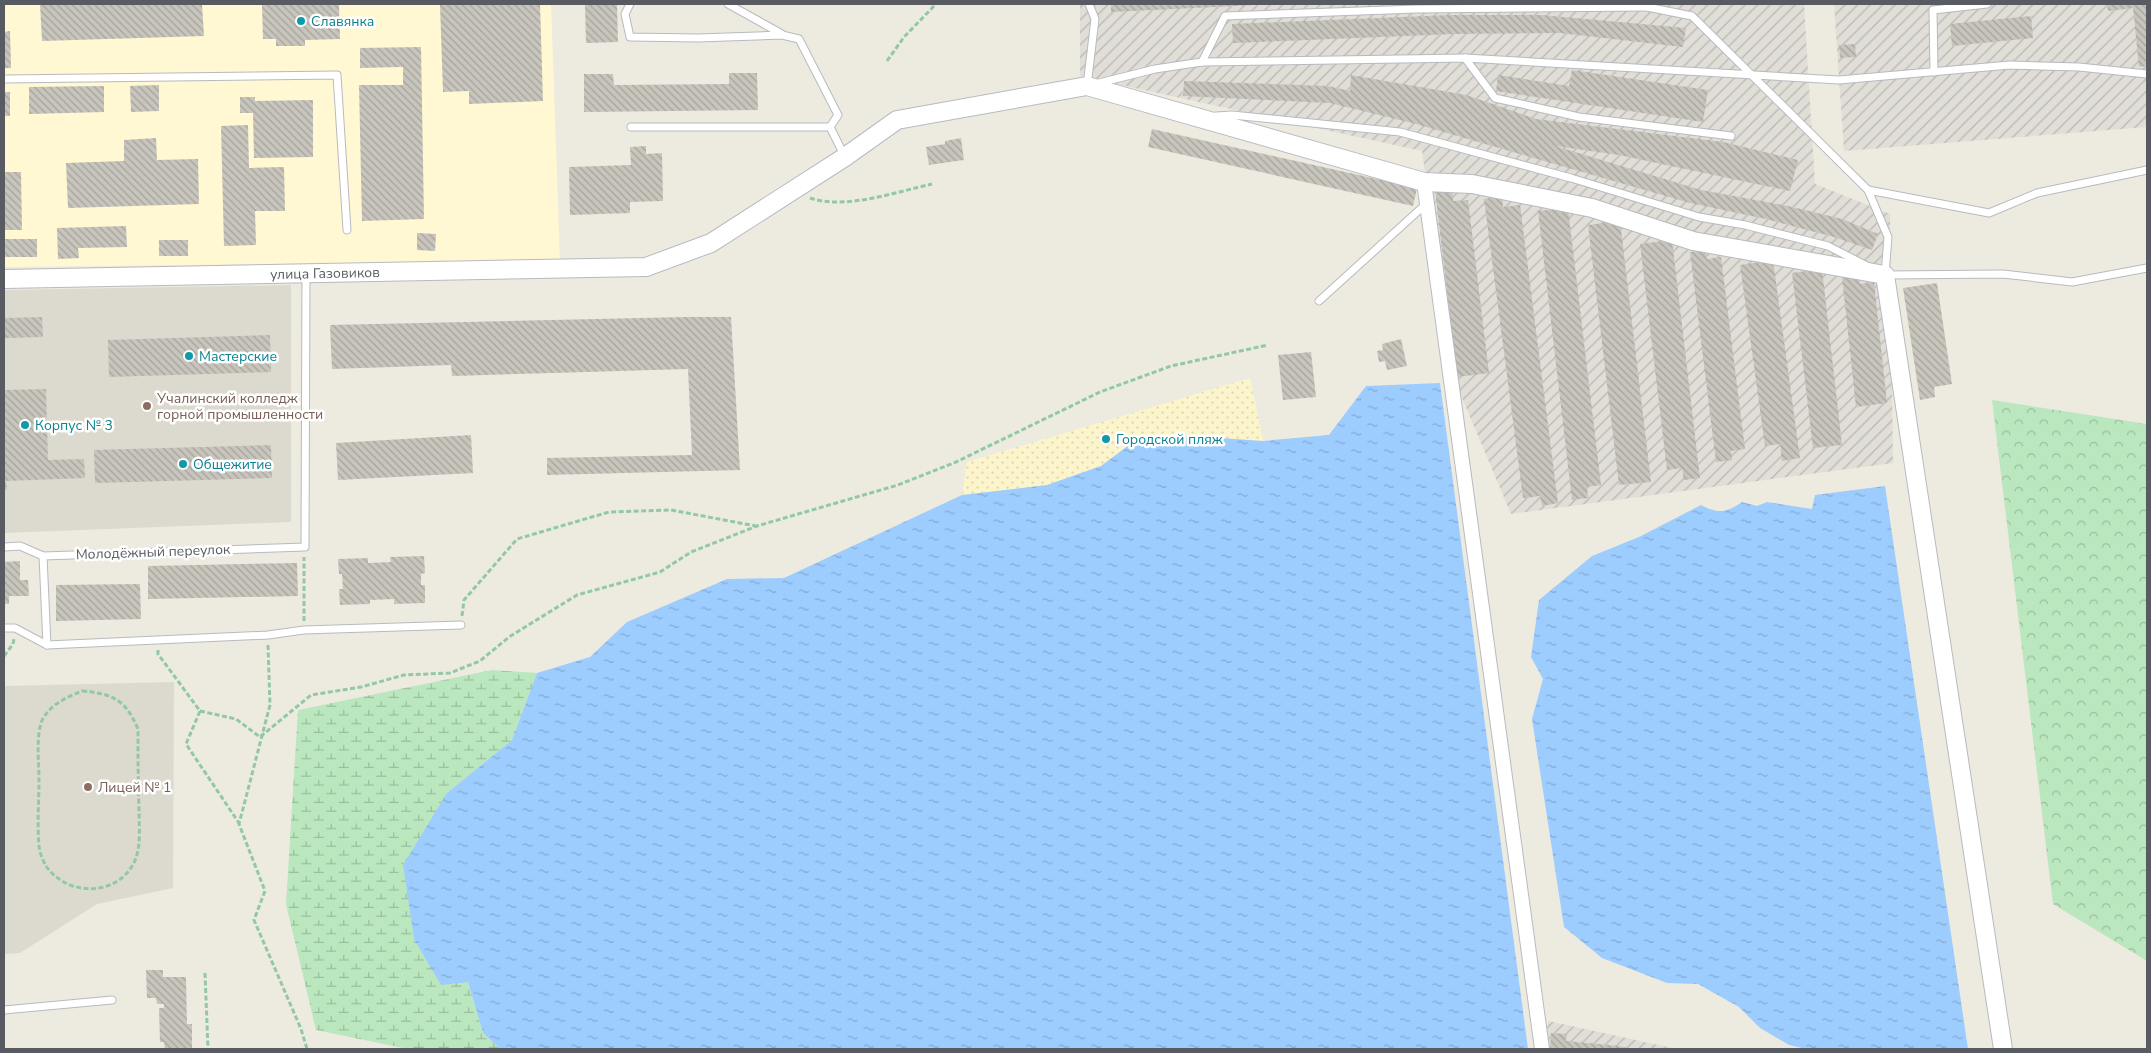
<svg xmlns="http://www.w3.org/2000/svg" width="2151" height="1053" font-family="'Nunito Sans',sans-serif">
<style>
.commercial{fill:#fff8d2}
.industrial{fill:url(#industrial-furrows)}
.education{fill:#dcdace}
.forest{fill:url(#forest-crowns)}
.wetland{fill:url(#wetland-marsh)}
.sand{fill:url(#sand-dots)}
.water{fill:url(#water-ripples)}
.building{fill:url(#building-back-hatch)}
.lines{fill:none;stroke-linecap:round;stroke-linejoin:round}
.service-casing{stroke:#b8bac0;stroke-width:9}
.minor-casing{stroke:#b8bac0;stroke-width:16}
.tertiary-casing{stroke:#b8bac0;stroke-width:20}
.path{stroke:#92c8a6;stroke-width:3;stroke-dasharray:5 2.5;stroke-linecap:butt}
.service{stroke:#fff;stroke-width:7}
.minor{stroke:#fff;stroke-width:14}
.tertiary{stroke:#fff;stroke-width:18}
.culture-dot{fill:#0f9aa8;stroke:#fff;stroke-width:2}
.education-dot{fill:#8d6e63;stroke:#fff;stroke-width:2}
.labels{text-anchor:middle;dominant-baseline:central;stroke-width:5;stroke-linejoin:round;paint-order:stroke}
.culture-label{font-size:14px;fill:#0d838f;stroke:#fff;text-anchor:start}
.street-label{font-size:14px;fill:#585c62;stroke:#fff}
.education-label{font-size:14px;fill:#785e54;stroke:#fff;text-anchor:start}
</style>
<defs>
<pattern id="industrial-furrows" width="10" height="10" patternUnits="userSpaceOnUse" patternTransform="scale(1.25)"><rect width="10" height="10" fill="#e0ded7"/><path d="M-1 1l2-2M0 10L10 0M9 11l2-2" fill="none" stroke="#b8b7b2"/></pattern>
<pattern id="forest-crowns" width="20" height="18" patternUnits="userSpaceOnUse" patternTransform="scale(1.25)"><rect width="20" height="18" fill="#bae7bd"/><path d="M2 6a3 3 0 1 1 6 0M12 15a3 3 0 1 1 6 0" fill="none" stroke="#9abe9d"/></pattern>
<pattern id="wetland-marsh" width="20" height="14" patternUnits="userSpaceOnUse" patternTransform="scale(1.25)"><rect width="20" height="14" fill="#bae7bd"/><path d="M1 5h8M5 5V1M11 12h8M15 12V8" fill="none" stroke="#9abe9d"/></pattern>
<pattern id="sand-dots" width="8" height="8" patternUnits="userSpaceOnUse" patternTransform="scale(1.25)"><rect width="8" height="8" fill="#fcf5cb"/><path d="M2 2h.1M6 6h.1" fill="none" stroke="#dad4b1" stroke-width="1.8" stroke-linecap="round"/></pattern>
<pattern id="water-ripples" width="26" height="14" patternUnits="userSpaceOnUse" patternTransform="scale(1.25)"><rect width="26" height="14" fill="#9dccff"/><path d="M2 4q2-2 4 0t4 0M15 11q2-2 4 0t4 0" fill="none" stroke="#83a9d2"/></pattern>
<pattern id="building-back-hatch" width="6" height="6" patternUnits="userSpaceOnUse" patternTransform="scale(1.25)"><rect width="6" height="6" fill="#c8c5bd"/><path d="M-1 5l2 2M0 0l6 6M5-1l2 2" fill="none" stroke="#a5a39d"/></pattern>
</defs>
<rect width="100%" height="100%" fill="#edebdf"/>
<path class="commercial" d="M4,4H551L560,261L4,267Z"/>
<g class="industrial">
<path d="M1080,4H1804L1815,184L1890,214L1893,463L1511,514L1454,379L1422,151L1080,76Z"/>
<path d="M1834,4H2147V127L1844,151Z"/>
<path d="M1548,1021L1677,1049H1545Z"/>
</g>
<g class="education">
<path d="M291,285V522L4,533V290Z"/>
<path d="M174,682L173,888L97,904L20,953L4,954V686Z"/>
</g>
<path class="forest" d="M1992,400L2147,424V961L2053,904Z"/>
<path class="wetland" d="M492,670L537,673L512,740L447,793L468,982L483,1033L500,1049H408L316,1030L286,904L298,710Z"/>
<path class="sand" d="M1250,378L1263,441L1190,436L1133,442L1101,466L1047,485L962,495L967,462Z"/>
<g class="water">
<path d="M1440,383L1528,1049H500L483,1033L468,982L441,985L414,939L403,865L447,793L512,740L537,673L590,657L627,622L727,579L784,578L962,495L1047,485L1101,466L1133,442L1190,436L1263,441L1329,435L1366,386Z"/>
<path d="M1885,486L1968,1049H1806L1789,1045L1760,1028L1739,1007L1698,984L1667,983L1602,958L1564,927L1532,719L1543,679L1531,657L1539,600L1592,556L1639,537L1701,505C1718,514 1726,513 1742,502L1757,506L1767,502L1812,509L1815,495Z"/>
</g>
<g class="building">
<path d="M40,4H202L204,36L42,41Z"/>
<path d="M262,4H339L340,39L305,40V46H276V39H263Z"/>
<path d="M440,4H540L543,101L469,104V91L443,92Z"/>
<path d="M585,4H617L618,42L586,43Z"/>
<path d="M1111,4H1256V5L1111,12Z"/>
<path d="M2107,4H2147V66L2139,67L2133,8L2108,11Z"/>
<path d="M1450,15H1541L1686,28L1683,47L1560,33L1455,34L1233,43L1232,24Z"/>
<path d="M2031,16L2033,38L1952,46L1950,24Z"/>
<path d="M10,31L11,68H4V32Z"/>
<path d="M1855,44L1856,57L1840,58L1839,45Z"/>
<path d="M421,47L424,219L362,221L359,85H403V67L360,68V48Z"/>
<path d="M1572,70L1708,90L1703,122L1496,91L1498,75L1569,86Z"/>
<path d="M729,73H757L758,110L584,112V74H613L614,85L729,84Z"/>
<path d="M1351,75L1466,95L1536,119L1723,142L1798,160L1790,191L1619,155L1555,146L1701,190L1788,206L1842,219L1878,234L1872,250L1834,237L1766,219L1690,203L1416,124L1330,103L1183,96L1184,81L1328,86L1350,91Z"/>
<path d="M159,85V111L131,112L130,86Z"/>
<path d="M104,86V112L29,114V87Z"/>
<rect x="4" y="92" width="6" height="24"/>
<path d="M240,97H255V101L313,100V157L254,158L253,113H240Z"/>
<path d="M248,125L249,168L284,167L285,211H255L256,245L224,246L221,126Z"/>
<path d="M1152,129L1417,188L1413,206L1148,147Z"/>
<path d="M156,138L157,160L198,159L199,204L68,208L66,163L124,161V140Z"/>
<path d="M961,138L964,160L929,165L926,147L945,144V141Z"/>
<path d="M646,146V154L662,153L663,201L630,202V213L570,215L569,167L631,165L630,147Z"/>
<path d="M4,172H21L22,230H4Z"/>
<path d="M1452,187L1453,201L1468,200L1489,373L1457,377L1435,189Z"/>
<path d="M1502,197L1503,207L1520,205L1558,503L1542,506L1540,496L1523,498L1484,199Z"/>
<path d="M1568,208L1601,485L1587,487L1588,498L1572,500L1538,211Z"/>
<path d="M1620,221L1651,482L1619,485L1588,225Z"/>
<path d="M126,226L127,247L78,248L79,258L58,259L57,228Z"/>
<path d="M417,233L436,234L435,251L417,250Z"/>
<rect x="4" y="239" width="33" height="18"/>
<rect x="159" y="240" width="29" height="16"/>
<path d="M1672,240L1700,478L1684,480L1682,468L1667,470L1640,244Z"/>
<path d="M1705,250L1707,259L1721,257L1745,449L1731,451L1732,460L1716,462L1690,252Z"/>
<path d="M1773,260L1800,458L1782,461L1780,444L1765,446L1740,265Z"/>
<path d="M1822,269L1842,445L1813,448L1792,273Z"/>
<path d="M1859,275L1860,284L1874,282L1887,403L1856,407L1842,277Z"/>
<path d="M1937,283L1952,384L1934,387L1935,397L1920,400L1903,288Z"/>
<path d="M42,317L43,337L5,338V318Z"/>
<path d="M685,317H731L740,470L547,475V458L692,455L688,369L452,376L451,365L332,369L330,325Z"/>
<path d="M270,335L271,372L109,377L108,340Z"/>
<path d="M1401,339L1407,366L1387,370L1385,361L1379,362L1377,351L1383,350L1382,344Z"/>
<path d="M1311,352L1316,397L1283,400L1278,355Z"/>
<path d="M46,389L48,460L84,459L85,478L6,481L7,490H4V390Z"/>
<path d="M471,435L473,473L338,480L336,443Z"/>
<path d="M271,445L272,478L95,483L94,450Z"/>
<path d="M424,556L425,573L421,574V585H425V603L394,604V599L370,600V604L340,605L339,589H343L342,574H339L338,559L368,558V563L391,562L390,557Z"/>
<path d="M20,561V580H28L29,596H9V604H4V562Z"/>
<path d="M297,563L298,596L148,599V566Z"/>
<path d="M140,584L141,619L56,621V585Z"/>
<path d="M146,970H163V977H186L187,1024H192V1049H165L164,1042H160L159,1008H164V1004H157L156,998H147Z"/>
<path d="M1551,1033L1567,1034L1566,1041L1619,1046L1631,1049H1550Z"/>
</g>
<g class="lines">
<g class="service-casing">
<g id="service">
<path d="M630,4L625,14L630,37L698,38L782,35L799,39L838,115L830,127"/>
<path d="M728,4L782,34"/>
<path d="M1089,4L1095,19L1087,86L1155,69L1202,62L1465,58L1839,80L2010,65L2079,67L2147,74"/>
<path d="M1646,4L1647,7L1692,16L1868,190L1888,237L1885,275L2003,274L2072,282L2147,268"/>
<path d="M1465,58L1495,98L1579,117L1731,136"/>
<path d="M1202,62L1225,16L1416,9L1647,7"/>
<path d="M1934,72L1933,10L1987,4"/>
<path d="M4,79L337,75L347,230"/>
<path d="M1216,116L1232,115L1400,132L1571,178L1699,217L1745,225L1828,246L1867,266"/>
<path d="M631,127H830L845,157"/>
<path d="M1868,190L1989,213L2037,193L2147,170"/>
<path d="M1319,301L1427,203"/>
<path d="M4,547L20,546L43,556L305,547L306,273"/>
<path d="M43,556L47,645"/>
<path d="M4,628H15L47,645L268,635L304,630L461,625"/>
<path d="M4,1010L112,1000"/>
</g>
</g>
<g class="minor-casing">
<path id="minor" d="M1424,182L1542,1049"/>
</g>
<g class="tertiary-casing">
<g id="tertiary">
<path id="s1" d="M4,279L646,267L711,243L845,157L897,120L1087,86L1424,182L1472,184L1592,208L1693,241L1885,275L2003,1049"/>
</g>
</g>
<g class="path">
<path d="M887,61L904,37L936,4"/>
<path d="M810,198C845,210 896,192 932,184"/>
<path d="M462,616L464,600L517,539L609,512L671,510L756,526"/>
<path d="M304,621V557"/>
<path d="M268,645L270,705L239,824L265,891L254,920L301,1029L307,1049"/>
<path d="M158,650V654L200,711L186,744L239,823"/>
<path d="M4,656L13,644L14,639"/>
<path d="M82,691C113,694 125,699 138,729C138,756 138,782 139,809C139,825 141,843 136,858C121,897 68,898 46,866C43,861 39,851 39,845C37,824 39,801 39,780C39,762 36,740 41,723C47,706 67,697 82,691Z"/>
<path d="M200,711L236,719L260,737L311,695L361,687L404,675L450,673L480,661L509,637L577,595L660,572L691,552L757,526L898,485L956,462L1100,392L1171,366L1268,345"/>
<path d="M205,973L208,1049"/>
</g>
<use href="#service" class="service"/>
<use href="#minor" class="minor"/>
<use href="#tertiary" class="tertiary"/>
</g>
<g class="culture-dot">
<circle cx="301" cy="21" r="5"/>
<circle cx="189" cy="356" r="5"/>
<circle cx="25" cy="425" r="5"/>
<circle cx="1106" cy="439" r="5"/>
<circle cx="183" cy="464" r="5"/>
</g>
<g class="education-dot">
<circle cx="147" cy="406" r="5"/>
<circle cx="88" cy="787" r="5"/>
</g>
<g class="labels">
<g class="culture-label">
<text x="311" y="21">Славянка</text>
<text x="199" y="356">Мастерские</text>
<text x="35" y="425">Корпус № 3</text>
<text x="1116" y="439">Городской пляж</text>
<text x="193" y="464">Общежитие</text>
</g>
<g class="street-label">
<text stroke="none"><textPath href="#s1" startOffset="321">улица Газовиков</textPath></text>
<text transform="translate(153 552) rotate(-2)">Молодёжный переулок</text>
</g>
<g class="education-label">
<text x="157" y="398">Учалинский колледж<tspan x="157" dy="16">горной промышленности</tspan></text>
<text x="98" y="787">Лицей № 1</text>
</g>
</g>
<rect width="2151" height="1053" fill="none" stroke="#585c62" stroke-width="10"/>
</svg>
